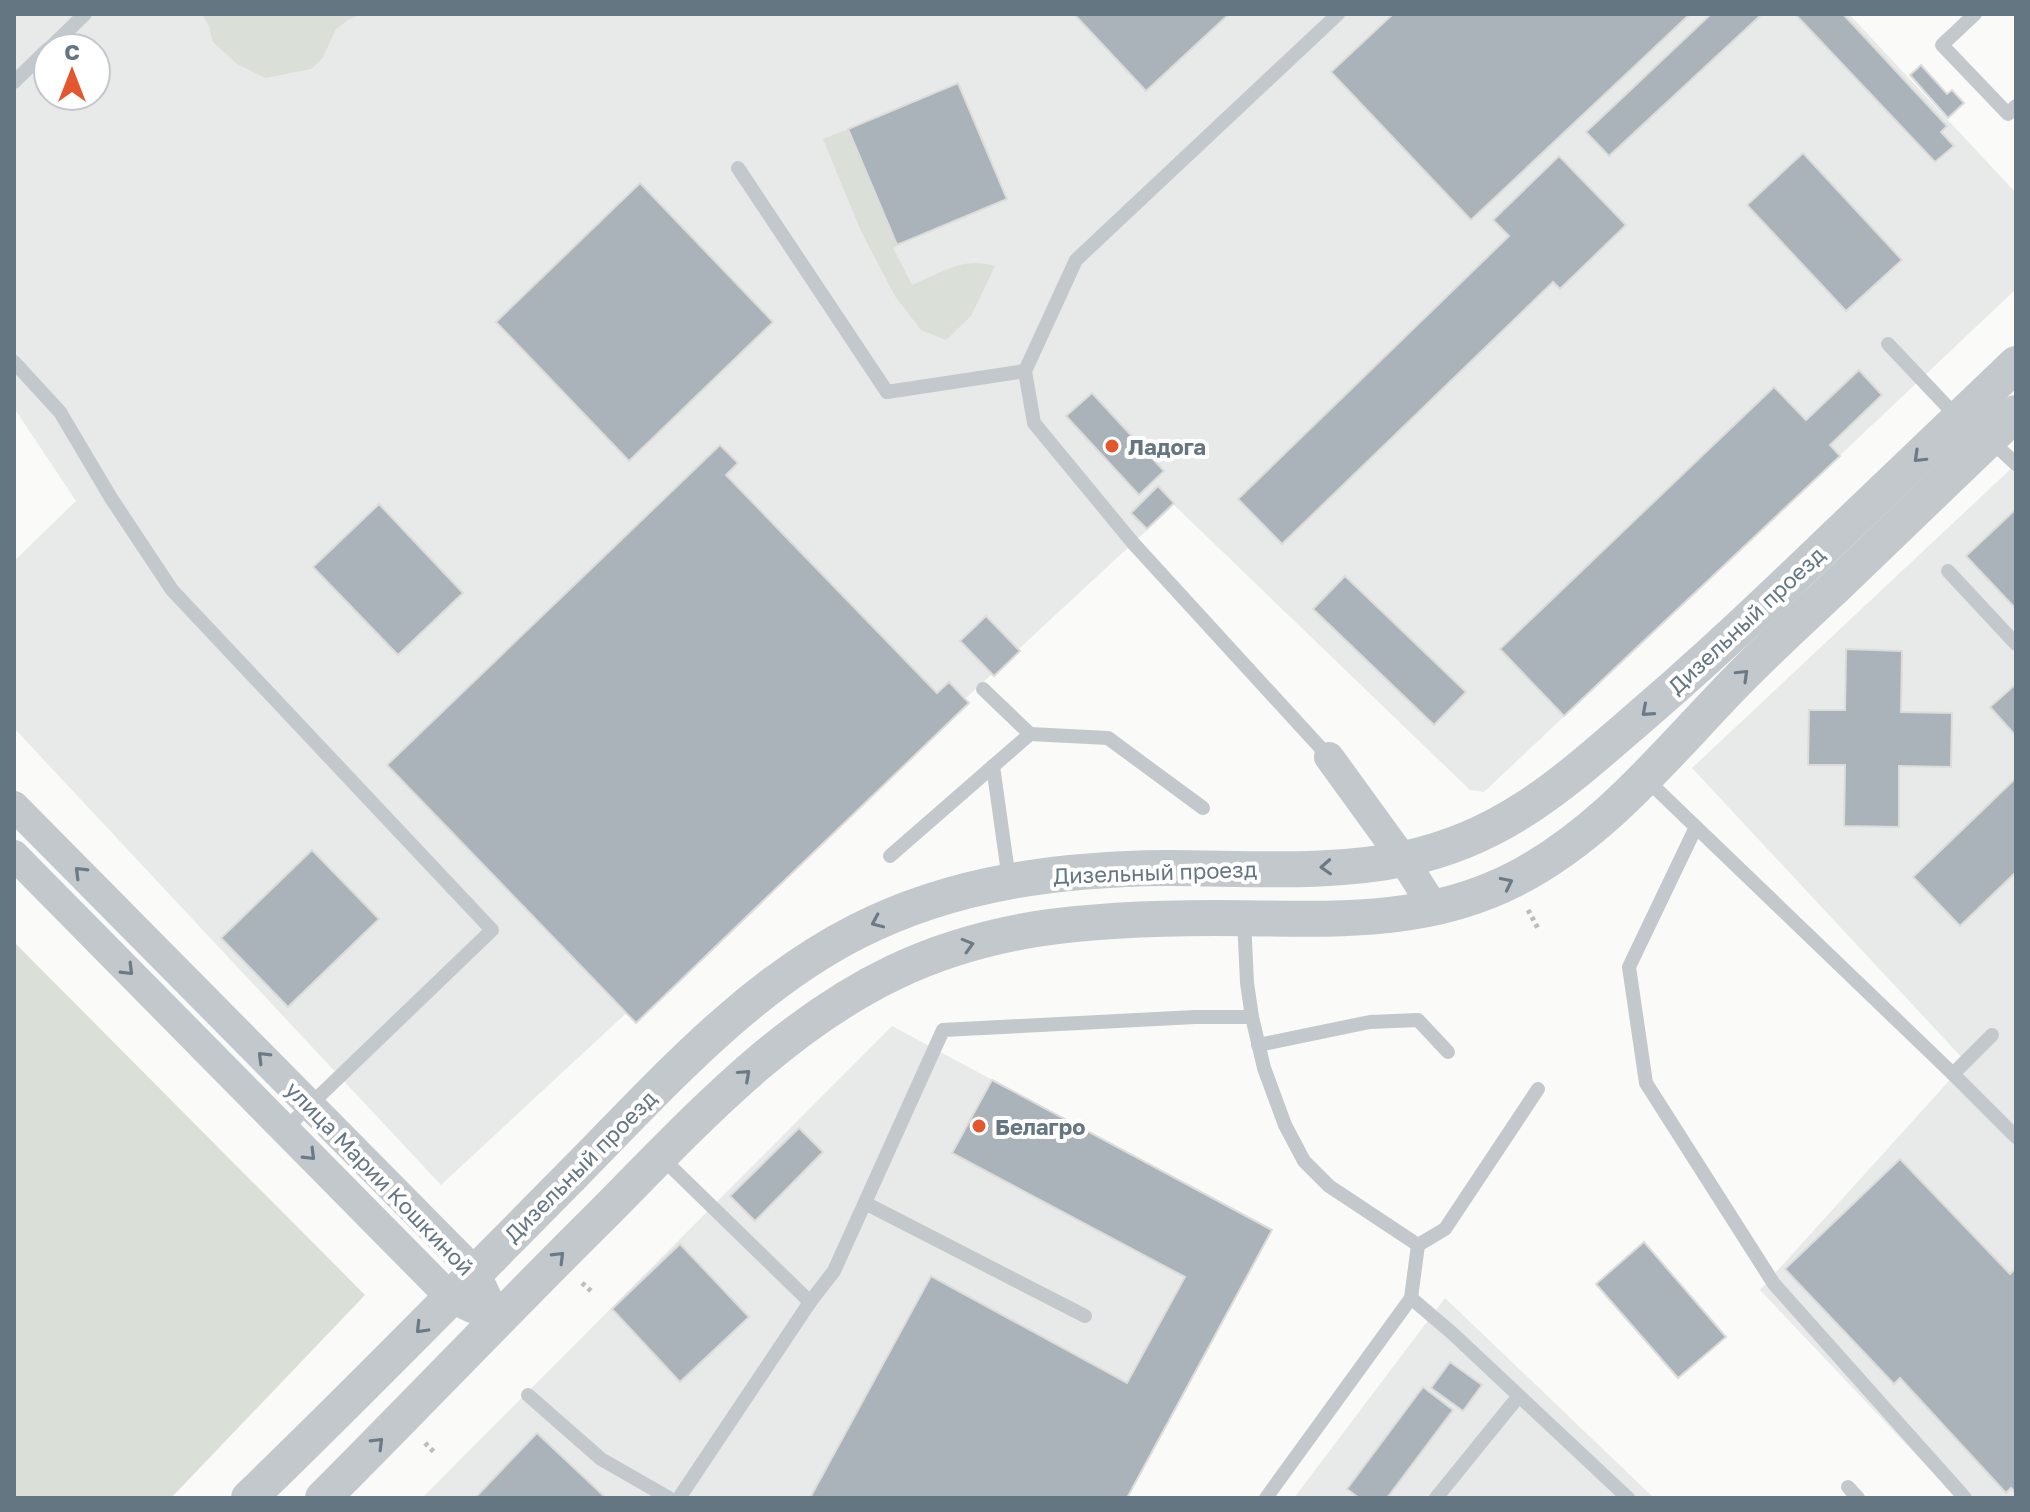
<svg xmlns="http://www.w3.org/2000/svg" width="2030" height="1512" font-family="'Golos Text',sans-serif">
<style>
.built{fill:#e8e9e9;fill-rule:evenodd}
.green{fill:#dadfd7}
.building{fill:#aab3b9;stroke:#dcdcda;stroke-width:2}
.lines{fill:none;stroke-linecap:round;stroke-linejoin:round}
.path{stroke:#bbbfc2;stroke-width:5;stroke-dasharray:4 4;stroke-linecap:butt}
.service{stroke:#c3c8cc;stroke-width:14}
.minor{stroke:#c3c8cc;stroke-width:30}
.tertiary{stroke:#c3c8cc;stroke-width:36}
.oneway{stroke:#6a7a87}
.poi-dot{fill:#e4572e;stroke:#fff;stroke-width:3}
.labels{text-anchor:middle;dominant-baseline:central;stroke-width:8;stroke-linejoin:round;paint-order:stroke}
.poi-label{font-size:22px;font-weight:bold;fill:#657683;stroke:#fff;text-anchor:start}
.street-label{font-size:22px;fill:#657683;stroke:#fff}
</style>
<rect width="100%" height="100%" fill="#fafaf8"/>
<g class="built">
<path d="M14,14H1849L2016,193V289L1484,792L1470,790L1174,505L441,1185L14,728V561L76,501L14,408ZM48,48H96V96H48Z"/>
<path d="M2016,464V1498H1957L1760,1290L1966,1062L1692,768Z"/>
<path d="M892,1026L1272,1230L1127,1498H422Z"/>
<path d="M1445,1298L1654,1498H1294Z"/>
</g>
<g class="green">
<path d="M202,14H362L348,20L336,29L322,59L311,69L266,78L237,64L213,42L209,26Z"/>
<path d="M848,129L897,245L893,248L912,285C941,273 963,256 995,266L971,316L946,340L921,330L895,296L861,231L823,139Z"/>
<path d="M14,942L365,1295L171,1498H14Z"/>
</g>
<g class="building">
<path d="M1074,14H1229L1146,91Z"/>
<path d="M1393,14H1690L1471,220L1331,72Z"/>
<path d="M1711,14H1762L1609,156L1586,132Z"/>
<path d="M1795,14H1843L1947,126L1941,132L1954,146L1935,162Z"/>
<path d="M1921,65L1947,94L1952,90L1964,103L1948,118L1910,75Z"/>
<path d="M958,83L1007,199L897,245L848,129Z"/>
<path d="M1803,153L1902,260L1846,311L1747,205Z"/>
<path d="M1559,156L1626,225L1560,289L1553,282L1282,544L1238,499L1509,236L1493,220Z"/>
<path d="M640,183L773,322L629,461L496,322Z"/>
<path d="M1859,370L1882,395L1830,445L1840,456L1564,716L1500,649L1774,387L1806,420Z"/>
<path d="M1092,393L1164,471L1139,495L1066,416Z"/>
<path d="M720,445L738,463L726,475L937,693L949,682L969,703L636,1023L387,765Z"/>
<path d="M1158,486L1174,503L1147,529L1131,513Z"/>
<path d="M379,504L463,593L398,655L313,567Z"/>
<path d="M2015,510L2016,512V609L1966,556Z"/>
<path d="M1345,576L1466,692L1434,725L1313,609Z"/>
<path d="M986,616L1020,651L994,676L960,641Z"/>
<path d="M1846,649L1902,651L1901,712L1952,713L1951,767L1899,766V827L1844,826L1845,765H1808L1809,710H1845Z"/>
<path d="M2016,684V736L1990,707Z"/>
<path d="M2016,778V872L1960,926L1913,877Z"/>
<path d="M312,850L379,919L288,1007L221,938Z"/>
<path d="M992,1080L1272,1230L1127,1498H810L931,1276L1127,1383L1185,1277L952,1153Z"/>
<path d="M799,1128L823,1152L755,1221L730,1196Z"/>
<path d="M1900,1159L2010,1274L2015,1269L2016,1270V1493L2011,1488L2006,1493L1900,1378L1894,1384L1785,1269Z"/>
<path d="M1644,1242L1726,1337L1678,1378L1596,1284Z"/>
<path d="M680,1244L749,1317L680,1382L612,1309Z"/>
<path d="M1450,1362L1482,1385L1463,1411L1431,1388Z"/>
<path d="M1423,1387L1453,1410L1387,1498H1359L1347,1489Z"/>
<path d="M537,1433L606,1498H475Z"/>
</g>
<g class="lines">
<g class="path">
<path d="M1528,910L1539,930"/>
<path d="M582,1283L591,1291"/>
<path d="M425,1443L434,1452"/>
</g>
<g class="service">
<path d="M1975,14L1942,45L2008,114L2016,106"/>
<path d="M50,48L85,14"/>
<path d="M14,82L48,49"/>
<path d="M738,168L887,392L1025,371"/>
<path d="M1888,344L1958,418"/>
<path d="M14,362L60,412L111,498L172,590L492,930L285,1129"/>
<path d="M1989,439L2016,464"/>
<path d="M1948,571L2016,644"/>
<path d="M1030,734L1108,738L1203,808"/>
<path d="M1329,757L1133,543L1034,423L1025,371L1076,260L1338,14"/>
<path d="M993,766L1009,880"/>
<path d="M1646,779L1953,1074L2016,1137"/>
<path d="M1696,827L1629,967L1646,1083L1774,1284L1965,1498"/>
<path d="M890,856L1030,734L983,689"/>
<path d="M1244,919L1247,983L1252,1017L1264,1068L1285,1125L1304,1161L1329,1186L1418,1245L1411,1298L1266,1498"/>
<path d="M1258,1045L1370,1022L1418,1020L1448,1052"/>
<path d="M1953,1074L1992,1035"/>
<path d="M661,1157L810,1302"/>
<path d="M865,1203L1085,1316"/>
<path d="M1418,1245L1445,1229L1538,1089"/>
<path d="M1411,1298L1452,1333L1628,1498"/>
<path d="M528,1395L601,1459L669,1498"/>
<path d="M1848,1487L1858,1498"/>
<path d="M679,1498L810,1302L834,1271L943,1030L1195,1017H1252"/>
<path d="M1436,1498L1518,1397"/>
</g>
<g class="minor">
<path d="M1329,757L1403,859L1434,908"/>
<path d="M14,806L475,1272L497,1319"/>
<path d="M14,855L451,1298L472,1308"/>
</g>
<g class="tertiary">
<path d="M249,1498C360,1391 467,1281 575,1172C662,1084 747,987 858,931C955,882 1061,869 1167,868C1247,868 1330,875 1408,858C1506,837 1567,780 1640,717C1690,674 1738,630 1786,584C1863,511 1939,437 2016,364"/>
<path d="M323,1498C415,1406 504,1312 597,1220C688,1129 777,1028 895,972C939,951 988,937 1036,929C1095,920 1155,918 1215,918C1318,918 1420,928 1515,879C1604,833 1666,754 1734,684C1766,651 1800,620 1833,589C1894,530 1955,471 2016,413"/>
</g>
</g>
<defs><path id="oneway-chevron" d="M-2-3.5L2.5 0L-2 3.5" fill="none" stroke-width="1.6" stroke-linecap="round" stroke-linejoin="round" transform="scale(2)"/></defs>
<g class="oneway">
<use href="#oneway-chevron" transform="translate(1919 457) rotate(136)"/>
<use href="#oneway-chevron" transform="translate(1743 675) rotate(-44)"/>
<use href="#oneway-chevron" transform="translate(1647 711) rotate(139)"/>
<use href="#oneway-chevron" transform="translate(1326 867) rotate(177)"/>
<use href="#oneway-chevron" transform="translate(80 872) rotate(-135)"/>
<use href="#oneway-chevron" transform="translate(1507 883) rotate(-26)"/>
<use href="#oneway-chevron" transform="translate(877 922) rotate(156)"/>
<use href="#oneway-chevron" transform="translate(968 945) rotate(-16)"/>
<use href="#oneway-chevron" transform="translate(128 970) rotate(45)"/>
<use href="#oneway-chevron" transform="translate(263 1057) rotate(-135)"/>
<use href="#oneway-chevron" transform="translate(745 1075) rotate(-42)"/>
<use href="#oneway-chevron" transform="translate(310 1155) rotate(45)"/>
<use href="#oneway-chevron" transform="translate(559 1257) rotate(-45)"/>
<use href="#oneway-chevron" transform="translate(421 1328) rotate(134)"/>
<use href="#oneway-chevron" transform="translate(378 1443) rotate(-45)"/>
</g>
<g class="poi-dot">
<circle cx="1112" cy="446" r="8"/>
<circle cx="979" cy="1126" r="8"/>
</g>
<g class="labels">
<g class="poi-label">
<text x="1128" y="446">Ладога</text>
<text x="995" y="1126">Белагро</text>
</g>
<g class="street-label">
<text transform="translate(1746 620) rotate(-43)">Дизельный проезд</text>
<text transform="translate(1155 872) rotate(-2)">Дизельный проезд</text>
<text transform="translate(580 1166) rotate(-45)">Дизельный проезд</text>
<text transform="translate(380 1178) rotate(46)">улица Марии Кошкиной</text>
</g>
</g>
<rect width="2030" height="1512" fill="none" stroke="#657683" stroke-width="32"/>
<g transform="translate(72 72)"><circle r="38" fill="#ffffff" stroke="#c1c8cd" stroke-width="2"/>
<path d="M0-6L14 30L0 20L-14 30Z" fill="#e4572e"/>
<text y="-12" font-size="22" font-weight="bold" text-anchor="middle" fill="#657683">С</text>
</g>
</svg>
